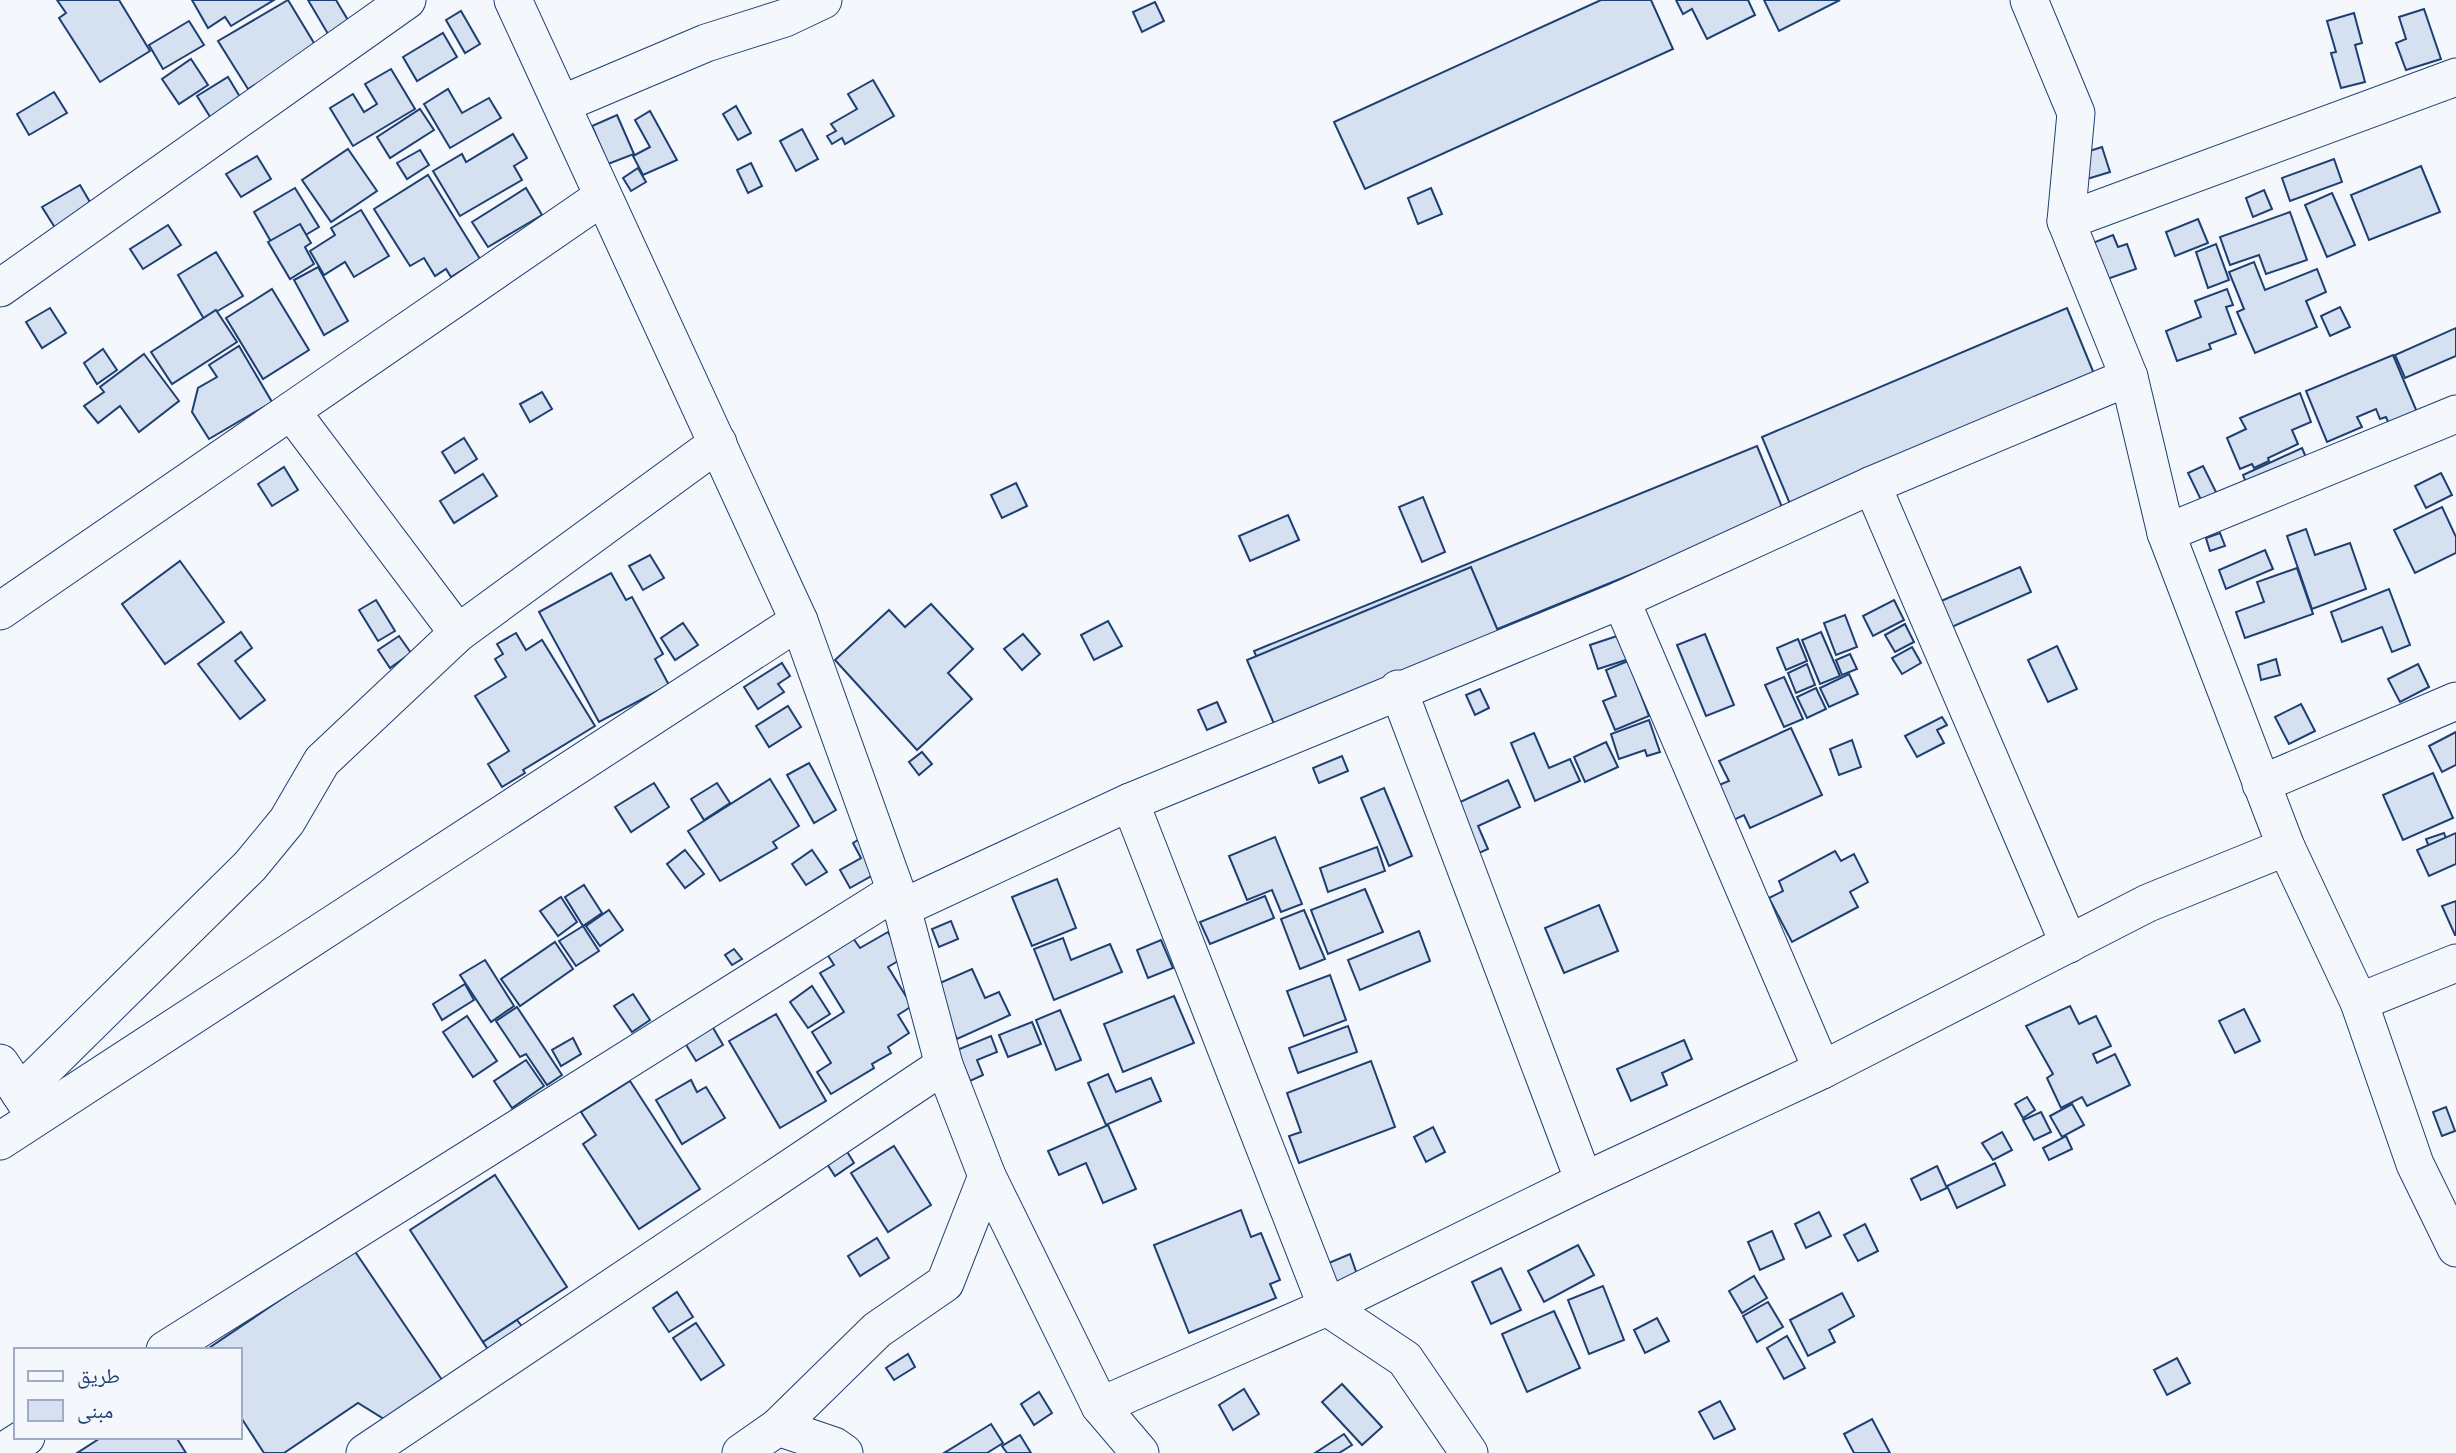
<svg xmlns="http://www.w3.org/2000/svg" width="2456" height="1453" font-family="'PT Serif','Noto Naskh Arabic',serif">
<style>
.building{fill:#d5e0f0;stroke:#1d3f73;stroke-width:2}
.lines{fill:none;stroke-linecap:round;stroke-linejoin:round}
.street-casing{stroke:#1d3f73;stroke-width:39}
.street{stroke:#f4f7fb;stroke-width:37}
</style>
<rect width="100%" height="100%" fill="#f4f7fb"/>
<g class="building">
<path d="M57,0H119L150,51L100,82L59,18L66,13Z"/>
<path d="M192,0H274L231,26L225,17L208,28Z"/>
<path d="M288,0L317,48L248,89L218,41Z"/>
<path d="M308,0H336L352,27L331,39Z"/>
<path d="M1601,0H1651L1673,49L1365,189L1334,122Z"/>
<path d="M1676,0H1748L1755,15L1707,39L1692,9L1683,14Z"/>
<path d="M1764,0H1840L1779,31Z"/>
<path d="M1155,2L1164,21L1142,32L1133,12Z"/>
<path d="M2424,9L2441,59L2406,70L2396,43L2406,39L2399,17Z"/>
<path d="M461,11L480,44L465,53L446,20Z"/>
<path d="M2354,13L2362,43L2355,45L2365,82L2341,88L2331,53L2336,52L2327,21Z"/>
<path d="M189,21L204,45L163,69L149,45Z"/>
<path d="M443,33L457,57L417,81L403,57Z"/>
<path d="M191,59L208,85L179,104L162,79Z"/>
<path d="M391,69L415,109L353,146L330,108L353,94L364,112L377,104L365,84Z"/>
<path d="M228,77L243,102L212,120L197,96Z"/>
<path d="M873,80L894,116L845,144L842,138L832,144L827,136L836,131L831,124L857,109L848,94Z"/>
<path d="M448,89L462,113L489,98L501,118L450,148L424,104Z"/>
<path d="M54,92L67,113L29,135L17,114Z"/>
<path d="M736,106L751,133L738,140L723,114Z"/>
<path d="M420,109L434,130L390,158L377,137Z"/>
<path d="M650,111L677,160L643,175L633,156L650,147L635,120Z"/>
<path d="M617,115L634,154L608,164L592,126Z"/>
<path d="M802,129L818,159L796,171L780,141Z"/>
<path d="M513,134L527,158L514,166L522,180L460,216L433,171L462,154L466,162Z"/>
<path d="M2102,147L2110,172L2087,179L2080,154Z"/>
<path d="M348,149L377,191L331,222L302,180Z"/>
<path d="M420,150L429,165L407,179L397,163Z"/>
<path d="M257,156L271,179L241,197L226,174Z"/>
<path d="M2334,159L2342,182L2290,201L2282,178Z"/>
<path d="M751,163L762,186L748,193L737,170Z"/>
<path d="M2421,166L2440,212L2369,240L2351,195Z"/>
<path d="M638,168L646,182L631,191L623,178Z"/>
<path d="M428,175L480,259L451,277L446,269L435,276L424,258L410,266L374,209Z"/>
<path d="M80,185L94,209L57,231L42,207Z"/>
<path d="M295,188L319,227L277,252L254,212Z"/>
<path d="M526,188L542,215L488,247L472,222Z"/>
<path d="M1431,188L1442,214L1418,224L1408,198Z"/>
<path d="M2264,190L2272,209L2253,217L2246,198Z"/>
<path d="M2332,193L2355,245L2327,257L2305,205Z"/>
<path d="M361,210L389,256L354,277L345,262L324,275L310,251L335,235L331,228Z"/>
<path d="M2290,212L2307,260L2266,274L2259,255L2230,265L2220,237Z"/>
<path d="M2198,219L2208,243L2175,256L2166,232Z"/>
<path d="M300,224L311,243L305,247L314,264L290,279L268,242Z"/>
<path d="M168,225L181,245L143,269L130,249Z"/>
<path d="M2113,235L2118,247L2127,244L2136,269L2093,284L2080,248Z"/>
<path d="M2216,244L2229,280L2208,288L2196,252Z"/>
<path d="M216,252L243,296L204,319L178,275Z"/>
<path d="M2254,262L2265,290L2317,269L2326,292L2306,301L2317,327L2255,353L2237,312L2244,309L2229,272Z"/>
<path d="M318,267L348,321L324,335L294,280Z"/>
<path d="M272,289L309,350L263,379L226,318Z"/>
<path d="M2227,289L2233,305L2226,307L2236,334L2209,344L2211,349L2177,361L2166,331L2201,317L2195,301Z"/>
<path d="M2340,307L2350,327L2330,336L2321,316Z"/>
<path d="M50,308L66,333L42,348L26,322Z"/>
<path d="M2067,308L2097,381L1793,511L1762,437Z"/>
<path d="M216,310L237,342L172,384L151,352Z"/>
<path d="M2456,328V356L2405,378L2395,355Z"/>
<path d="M239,346L272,402L209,439L192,412L198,388L217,377L209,365Z"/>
<path d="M103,349L117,370L97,384L84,363Z"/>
<path d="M144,354L179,401L139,432L120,406L98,423L84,406L104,392L100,387Z"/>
<path d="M2393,355L2422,424L2394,436L2386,417L2380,419L2376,409L2357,417L2362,427L2327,442L2306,391Z"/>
<path d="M542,392L552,409L530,422L520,404Z"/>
<path d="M2300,393L2311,422L2292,430L2298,444L2268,458L2269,461L2254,468L2252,464L2240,469L2227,438L2246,429L2240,418Z"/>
<path d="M464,438L477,459L455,473L442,452Z"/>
<path d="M1757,446L1784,512L1282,717L1254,651Z"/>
<path d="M2302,448L2311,469L2251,495L2243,475Z"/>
<path d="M2203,466L2217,494L2202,502L2188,473Z"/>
<path d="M284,467L298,490L272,506L258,484Z"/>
<path d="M2441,473L2452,495L2426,508L2415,486Z"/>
<path d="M483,474L497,496L454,523L440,501Z"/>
<path d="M1016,483L1027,506L1002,518L991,495Z"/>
<path d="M1423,497L1445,552L1422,562L1399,507Z"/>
<path d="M2442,507L2456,537V553L2415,573L2394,530Z"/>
<path d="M1288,515L1299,540L1250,561L1239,536Z"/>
<path d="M2306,529L2315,555L2350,543L2366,589L2312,609L2287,536Z"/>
<path d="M2220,533L2225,546L2210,551L2206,538Z"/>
<path d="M2265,550L2273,569L2226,589L2219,570Z"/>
<path d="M650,555L664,578L643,590L629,566Z"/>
<path d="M180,561L224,622L165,664L122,604Z"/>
<path d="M1471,567L1501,638L1277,731L1247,660Z"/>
<path d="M2020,567L2031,592L1945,630L1934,604Z"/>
<path d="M2297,568L2313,614L2245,638L2236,612L2264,602L2257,582Z"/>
<path d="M611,573L626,600L632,597L663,654L655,659L669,685L599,722L539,612Z"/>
<path d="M2389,589L2410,645L2392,652L2382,627L2342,642L2331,612Z"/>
<path d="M376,600L395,631L378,641L359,610Z"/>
<path d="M1894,600L1904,620L1873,636L1863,616Z"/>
<path d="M931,604L973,649L948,673L972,699L917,750L835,660L889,610L905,627Z"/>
<path d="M1845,615L1857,647L1836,655L1824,623Z"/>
<path d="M1108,621L1122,646L1094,660L1081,635Z"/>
<path d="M683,623L698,645L675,660L661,638Z"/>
<path d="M1905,624L1914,642L1895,652L1885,635Z"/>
<path d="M241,632L252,648L235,661L265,700L240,719L198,664Z"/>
<path d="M1821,632L1840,676L1820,684L1802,640Z"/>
<path d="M516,633L526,650L542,640L595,726L523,770L525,773L502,787L488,764L509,751L475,696L506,677L495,659L503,654L497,644Z"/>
<path d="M1023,634L1040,654L1022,670L1004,649Z"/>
<path d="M1705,634L1734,705L1706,716L1677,645Z"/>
<path d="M1620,635L1629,659L1598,669L1590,645Z"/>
<path d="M399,636L411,653L390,668L378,650Z"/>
<path d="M1798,639L1807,661L1786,670L1777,648Z"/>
<path d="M2057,646L2077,689L2048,702L2028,660Z"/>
<path d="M1912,647L1921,663L1902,674L1892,658Z"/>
<path d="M1850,654L1857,669L1842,675L1836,660Z"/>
<path d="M2276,659L2280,675L2261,680L2258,665Z"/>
<path d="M1628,661L1649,716L1615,730L1603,701L1616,696L1606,670Z"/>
<path d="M782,663L790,676L778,684L784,692L758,709L744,687Z"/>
<path d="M1807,664L1815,685L1796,693L1788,673Z"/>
<path d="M2418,664L2429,687L2400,702L2388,679Z"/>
<path d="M1849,674L1858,694L1829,707L1820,688Z"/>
<path d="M1784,677L1803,719L1784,727L1765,685Z"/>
<path d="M1816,688L1826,709L1807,718L1797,697Z"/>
<path d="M1480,689L1489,708L1475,715L1466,695Z"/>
<path d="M1217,702L1226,722L1207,730L1198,710Z"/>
<path d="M2301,704L2315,731L2289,744L2275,717Z"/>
<path d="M788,706L801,727L769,747L756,726Z"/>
<path d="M1942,717L1947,725L1937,730L1944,743L1917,757L1905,736Z"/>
<path d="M1649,720L1660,752L1647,756L1645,750L1619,759L1611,734Z"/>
<path d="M1791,728L1822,795L1750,828L1744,815L1725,824L1709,789L1729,781L1719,761Z"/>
<path d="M2456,732V765L2442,772L2429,746Z"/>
<path d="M1534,733L1549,768L1570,759L1580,781L1535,801L1511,743Z"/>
<path d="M1852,740L1861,767L1839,775L1830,749Z"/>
<path d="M1606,742L1618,767L1585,782L1574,757Z"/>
<path d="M922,752L932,764L919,775L909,762Z"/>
<path d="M1342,756L1348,771L1319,783L1313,768Z"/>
<path d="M809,763L836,810L814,823L787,775Z"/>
<path d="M2433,773L2453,818L2403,840L2383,795Z"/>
<path d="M770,779L799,826L773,842L777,848L720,881L688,831Z"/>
<path d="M1508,780L1520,807L1478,826L1488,849L1470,857L1447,808Z"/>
<path d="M654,783L669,807L631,832L615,807Z"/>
<path d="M717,783L730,803L704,820L691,799Z"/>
<path d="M1384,788L1412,856L1389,866L1361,798Z"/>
<path d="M2444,833L2453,857L2435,863L2426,839Z"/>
<path d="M2456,833V864L2429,876L2417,850Z"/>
<path d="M863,837L882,870L850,888L840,870L861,858L853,843Z"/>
<path d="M1275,837L1302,904L1281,912L1272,890L1247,900L1229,856Z"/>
<path d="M1377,847L1385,871L1328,892L1320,868Z"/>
<path d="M685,850L704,874L685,888L667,864Z"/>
<path d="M812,850L827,872L806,885L792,864Z"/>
<path d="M1835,851L1841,861L1854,854L1868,882L1850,892L1858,907L1792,942L1769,898L1783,891L1779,881Z"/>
<path d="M1057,879L1076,928L1032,946L1012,897Z"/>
<path d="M584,885L602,913L583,926L565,897Z"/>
<path d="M1365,889L1383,932L1328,954L1311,910Z"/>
<path d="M1265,896L1274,918L1210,944L1200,922Z"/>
<path d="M561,897L577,922L558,936L540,911Z"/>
<path d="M2456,901V935H2455L2442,906Z"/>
<path d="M1599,905L1618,951L1564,973L1545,928Z"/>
<path d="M609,910L623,930L600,946L586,926Z"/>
<path d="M1304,910L1325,959L1300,969L1281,919Z"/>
<path d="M951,921L958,939L939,947L932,929Z"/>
<path d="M583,926L599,951L576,966L559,941Z"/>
<path d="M1419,931L1430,961L1360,990L1348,960Z"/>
<path d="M888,932L903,958L888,967L912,1006L898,1015L909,1033L888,1047L891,1053L872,1064L874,1068L831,1094L817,1072L831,1063L812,1032L844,1012L820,973L834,965L827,954L853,938L860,948Z"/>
<path d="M1063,938L1071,960L1110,944L1122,972L1054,1000L1034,949Z"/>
<path d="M1161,940L1173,968L1148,978L1137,950Z"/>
<path d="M555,942L573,969L520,1006L501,979Z"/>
<path d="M734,949L742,959L732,965L725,955Z"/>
<path d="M485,960L514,1006L491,1022L460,975Z"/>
<path d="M972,969L985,998L999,992L1010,1015L957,1039L933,986Z"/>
<path d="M1330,975L1346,1020L1304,1036L1287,991Z"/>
<path d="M465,984L474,1000L442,1020L433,1004Z"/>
<path d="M812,986L830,1014L808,1028L790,1002Z"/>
<path d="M633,994L650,1020L632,1032L614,1006Z"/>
<path d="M1174,996L1194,1043L1123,1072L1104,1024Z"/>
<path d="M2070,1006L2079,1024L2096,1016L2111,1046L2093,1054L2097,1063L2115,1054L2130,1085L2087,1106L2082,1097L2061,1108L2047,1078L2053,1074L2026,1026Z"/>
<path d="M517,1007L562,1075L547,1085L526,1054L520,1057L496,1021Z"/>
<path d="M2244,1009L2260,1041L2235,1053L2219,1021Z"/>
<path d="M1060,1010L1081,1060L1056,1070L1036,1020Z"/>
<path d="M776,1014L826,1101L780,1128L729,1041Z"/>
<path d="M467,1016L497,1061L473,1077L443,1032Z"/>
<path d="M1032,1022L1041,1044L1008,1057L999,1035Z"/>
<path d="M712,1026L723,1045L696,1061L685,1043Z"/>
<path d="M1348,1026L1357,1052L1298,1073L1289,1048Z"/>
<path d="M991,1036L997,1052L977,1060L983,1075L970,1081L957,1050Z"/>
<path d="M573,1038L581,1054L561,1066L552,1050Z"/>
<path d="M1684,1040L1692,1059L1662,1073L1667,1085L1631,1101L1617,1069Z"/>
<path d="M526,1060L544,1086L512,1108L494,1081Z"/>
<path d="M1371,1061L1395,1127L1299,1163L1289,1136L1301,1132L1287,1093Z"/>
<path d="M1108,1074L1116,1092L1151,1078L1161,1101L1106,1125L1088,1083Z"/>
<path d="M691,1080L697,1092L706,1087L725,1118L682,1144L656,1100Z"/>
<path d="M630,1081L700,1189L639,1229L583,1144L596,1135L581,1112Z"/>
<path d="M2027,1097L2035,1110L2023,1118L2015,1104Z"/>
<path d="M2072,1104L2084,1125L2062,1137L2050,1116Z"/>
<path d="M2446,1107L2455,1131L2442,1136L2433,1112Z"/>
<path d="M2041,1112L2051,1132L2034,1140L2023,1120Z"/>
<path d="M1108,1125L1136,1189L1103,1203L1086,1163L1059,1175L1048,1151Z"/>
<path d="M1433,1127L1445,1152L1426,1162L1414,1137Z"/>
<path d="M2002,1132L2012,1150L1993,1160L1982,1143Z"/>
<path d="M2066,1136L2072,1149L2049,1160L2043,1148Z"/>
<path d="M843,1145L854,1163L835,1176L823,1158Z"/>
<path d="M894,1146L931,1205L888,1232L851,1173Z"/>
<path d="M1995,1163L2005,1185L1957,1208L1947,1186Z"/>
<path d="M1937,1166L1947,1188L1921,1200L1911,1179Z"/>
<path d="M495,1175L567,1287L483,1342L410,1230Z"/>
<path d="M1241,1210L1251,1237L1261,1233L1280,1280L1270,1284L1276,1298L1189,1333L1154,1245Z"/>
<path d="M1819,1212L1831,1236L1806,1248L1795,1224Z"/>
<path d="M1865,1224L1878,1251L1858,1261L1844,1235Z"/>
<path d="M1772,1231L1784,1259L1760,1270L1748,1242Z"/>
<path d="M877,1238L889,1258L860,1276L848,1256Z"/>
<path d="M1578,1245L1594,1275L1544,1302L1528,1271Z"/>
<path d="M354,1250L442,1380L384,1419L358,1403L284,1453H264L240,1416V1350H206Z"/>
<path d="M1350,1254L1360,1283L1338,1292L1324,1265Z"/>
<path d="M1501,1268L1521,1310L1491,1324L1472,1282Z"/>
<path d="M1754,1276L1767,1298L1742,1313L1729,1291Z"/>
<path d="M1603,1286L1624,1340L1589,1354L1568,1300Z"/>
<path d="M677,1292L693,1317L669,1332L653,1308Z"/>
<path d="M1842,1293L1854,1316L1829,1330L1835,1342L1808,1356L1790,1320Z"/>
<path d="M1768,1302L1783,1327L1757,1342L1743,1316Z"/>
<path d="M1554,1311L1580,1368L1527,1392L1502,1334Z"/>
<path d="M1657,1318L1669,1341L1645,1353L1634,1330Z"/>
<path d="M517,1320L528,1334L493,1357L483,1342Z"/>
<path d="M696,1323L724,1365L701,1380L673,1338Z"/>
<path d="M1787,1336L1805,1368L1784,1379L1767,1348Z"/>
<path d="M908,1354L915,1367L894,1380L886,1368Z"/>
<path d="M2177,1358L2190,1383L2167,1395L2154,1370Z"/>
<path d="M1342,1384L1382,1427L1362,1445L1322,1402Z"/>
<path d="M1244,1389L1259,1414L1233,1430L1219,1405Z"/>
<path d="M1039,1392L1052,1413L1034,1425L1021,1404Z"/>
<path d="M1720,1401L1735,1429L1714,1439L1699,1412Z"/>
<path d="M1872,1419L1890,1453H1854L1844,1434Z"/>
<path d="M991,1424L1003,1443L987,1453H944Z"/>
<path d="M1344,1434L1352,1445L1339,1453H1315Z"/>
<path d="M1020,1435L1031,1453H1007L1002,1446Z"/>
<path d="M102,1437H176L186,1453H77Z"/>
</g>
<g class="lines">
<g class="street-casing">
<g id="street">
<path d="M513,0L799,621L902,908L944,1065L987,1176L1100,1406L1140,1453"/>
<path d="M2029,0L2076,113L2066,221L2129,377L2166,533L2286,847L2359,1002L2415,1164L2456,1248"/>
<path d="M562,104L706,43L785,18L823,0"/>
<path d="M2066,221L2456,77"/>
<path d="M0,288L407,0"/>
<path d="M291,411L458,633"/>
<path d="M1872,485L2069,944"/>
<path d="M2166,533L2456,414"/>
<path d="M1621,600L1822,1070"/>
<path d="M0,611L602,197"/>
<path d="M1398,689L1584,1181"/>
<path d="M2261,784L2456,701"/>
<path d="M1130,802L1327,1307L1405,1359L1469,1453"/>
<path d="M902,908L1130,802L1621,600L1872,485L2129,377"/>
<path d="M2359,1002L2456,963"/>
<path d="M0,1063L33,1113"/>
<path d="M20,1093L250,866L287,821L322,761L458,633L718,443"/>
<path d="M0,1141L799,621"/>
<path d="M165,1350L896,891"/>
<path d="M1100,1406L1327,1307L1584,1181L1822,1070L2148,903L2286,847"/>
<path d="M778,1427L834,1446L844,1453"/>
<path d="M1,1453L26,1437"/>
<path d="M365,1453L944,1065"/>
<path d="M741,1453L778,1427L877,1330L945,1283L987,1176"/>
</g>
</g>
<use href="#street" class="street"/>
</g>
<rect x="14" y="1348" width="228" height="91" fill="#f4f7fb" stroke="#9eadc5" stroke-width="2"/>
<rect x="28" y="1371" width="35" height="10" fill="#f4f7fb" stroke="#9eadc5" stroke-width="2"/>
<text x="77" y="1383" font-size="21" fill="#1d3f73">طريق</text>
<rect x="28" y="1400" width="35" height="21" fill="#d5e0f0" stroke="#9eadc5" stroke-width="2"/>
<text x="77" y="1418" font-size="21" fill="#1d3f73">مبنى</text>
</svg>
